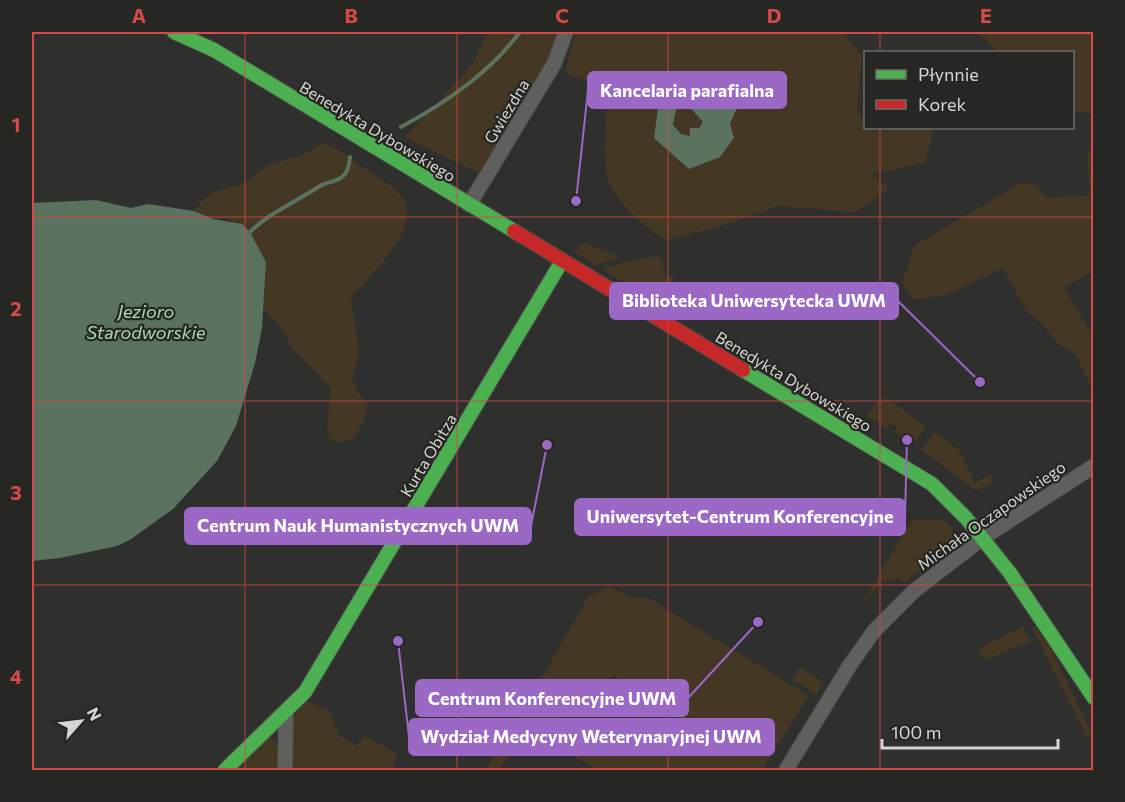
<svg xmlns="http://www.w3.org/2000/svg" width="1125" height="802" font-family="Commissioner,sans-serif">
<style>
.green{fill:#443723;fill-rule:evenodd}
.water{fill:#5a725e;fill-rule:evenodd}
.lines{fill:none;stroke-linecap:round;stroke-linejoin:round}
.stream{stroke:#5a725e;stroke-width:4}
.street-casing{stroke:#4d4d4c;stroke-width:16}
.fast-casing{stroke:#4d4d4c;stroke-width:16}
.jam-casing{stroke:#4d4d4c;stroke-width:16}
.street{stroke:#5f605e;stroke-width:14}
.fast{stroke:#4caf50;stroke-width:14}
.jam{stroke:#c62828;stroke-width:14}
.grid{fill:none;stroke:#d64b4a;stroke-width:1.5;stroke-opacity:0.55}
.labels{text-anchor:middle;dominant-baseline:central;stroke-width:4.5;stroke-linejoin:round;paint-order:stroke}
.street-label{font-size:16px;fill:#d6d6d3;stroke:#262722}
.water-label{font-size:18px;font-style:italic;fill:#a8dab2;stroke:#262722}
.leader{fill:none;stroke:#9b68c6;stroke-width:2}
.callout-dot{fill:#9b68c6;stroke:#262722;stroke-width:2}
.callout{fill:#9b68c6;stroke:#9b68c6;stroke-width:2}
.callout-label{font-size:18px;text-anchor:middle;font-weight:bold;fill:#fff}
.neatline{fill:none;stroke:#d64b4a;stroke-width:2}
.grid-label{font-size:20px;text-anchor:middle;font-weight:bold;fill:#d64b4a}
</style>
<rect width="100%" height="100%" fill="#2f302d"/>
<g class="green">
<path d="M488,32H556L553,56L479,173L405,137L472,65Z"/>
<path d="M576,32H843L862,55L857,110L865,120L866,128H931L932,139L925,163L872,174L889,189L856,212L777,206L722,226L665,240C645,228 611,198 607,175C603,148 607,117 607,90L565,72ZM659,100L739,102L730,124L689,168Z"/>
<path d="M978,32H1093V114L1073,111L1072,52H998Z"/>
<path d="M677,104H687L703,122L690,137L681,134L672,125Z"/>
<path d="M320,143C336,144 354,162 368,171C379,178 398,189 404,200C420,232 370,274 351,297L359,354L352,378L357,392L368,403L363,422L353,439L339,443L329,438L327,422L331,389L292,347L280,326L263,309L266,262L250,232L227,219H213L194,211C214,186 215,194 241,184C251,180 256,173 264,168C284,157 302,160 320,143Z"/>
<path d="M1093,148V271L1064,288L1093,337V390L1075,354L1058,344L1041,323L1027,312L1003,268L944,296L913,299L902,283L915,245L1023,182L1036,185L1047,198L1090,195L1087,151Z"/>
<path d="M585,243L621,258L595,265L575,252L580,245Z"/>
<path d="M656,256L662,259L666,277L675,276L670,287L656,302L604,270L606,267Z"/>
<path d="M887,398L926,427L913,445L912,441L894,433L897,427L890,424L886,428L867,416L879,400Z"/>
<path d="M935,432L958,449L975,483L990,475L994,482L976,491L922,450Z"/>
<path d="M942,519C977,538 919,569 905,582L897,578L882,583L863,602L912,520Z"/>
<path d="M609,586L631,598H648L809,696L762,770H596L570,753L588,726L627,749L639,732L669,752L687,724L613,675L593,701L577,691L559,719L566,724L558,737L551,738L518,719L588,597Z"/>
<path d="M1022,627L1031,641L985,660L979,648Z"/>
<path d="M1036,627L1053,653L1093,736H1087L1032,628Z"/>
<path d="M799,667L817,678L823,684L816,694L792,680Z"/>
<path d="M306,701L328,710L340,736L355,746L366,736L398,755L391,770H293V718Z"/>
<path d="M511,731L521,737L499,770H485Z"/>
<path d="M270,736L276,741L280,770H234Z"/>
</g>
<g class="water">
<path d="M726,82L739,103L730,124L734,138L720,157L689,169L654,138L659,100L709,83ZM677,104H687L703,122L699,128H690V136L681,134L673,125Z"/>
<path d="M96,200L131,208L148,204L194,211L213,219L242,224L250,232L266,262L262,328L255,363L236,426L217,461L173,509L131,539L117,546L60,558L32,561V203Z"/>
</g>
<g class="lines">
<g class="stream">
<path d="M401,127C447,102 489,73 520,32"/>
<path d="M250,232L248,234C268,213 296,202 320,186C328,181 338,183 345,174C349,169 349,163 350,157"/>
</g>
<g class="street-casing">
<g id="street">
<path d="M469,205L554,64L566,32"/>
<path d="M285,770L286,711"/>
<path d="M786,770L850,665L874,631L914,591L984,537L1094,466"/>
</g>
</g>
<g class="fast-casing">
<g id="fast">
<path d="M174,32L214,50L514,231"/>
<path d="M743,370L932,484L966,518L1010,573L1094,698"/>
<path d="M225,770L305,692L562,261"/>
</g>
</g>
<g class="jam-casing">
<path id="jam" d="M514,231L743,370"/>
</g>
<use href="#street" class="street"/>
<use href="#fast" class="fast"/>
<use href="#jam" class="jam"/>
</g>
<path class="grid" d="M245,32V770M457,32V770M668,32V770M880,32V52M880,128V770M32,217H1094M32,401H1094M32,585H1094"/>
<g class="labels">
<g class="street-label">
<text transform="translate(506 111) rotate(-59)">Gwiezdna</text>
<text transform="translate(378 131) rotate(31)">Benedykta Dybowskiego</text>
<text transform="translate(794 381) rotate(31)">Benedykta Dybowskiego</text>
<text transform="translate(428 455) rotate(-59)">Kurta Obitza</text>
<text transform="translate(991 515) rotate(-35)">Michała Oczapowskiego</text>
</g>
<g class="water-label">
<text x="146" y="311">Jezioro<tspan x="146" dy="21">Starodworskie</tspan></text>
</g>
</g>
<path class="leader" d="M576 201L588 90M980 382L898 301M907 440L905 517M547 445L531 526M758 622L688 698M398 641L409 737"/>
<g class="callout-dot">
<circle cx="576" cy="201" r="6"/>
<circle cx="980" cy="382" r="6"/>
<circle cx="907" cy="440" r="6"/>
<circle cx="547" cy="445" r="6"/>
<circle cx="758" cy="622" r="6"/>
<circle cx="398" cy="641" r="6"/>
</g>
<g class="callout">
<rect x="588" y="72" width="198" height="36" rx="6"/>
<rect x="610" y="283" width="288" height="36" rx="6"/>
<rect x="575" y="499" width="330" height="36" rx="6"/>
<rect x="185" y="508" width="346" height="36" rx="6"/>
<rect x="416" y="680" width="272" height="36" rx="6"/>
<rect x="409" y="719" width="365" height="36" rx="6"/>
</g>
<g class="callout-label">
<text x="687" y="97">Kancelaria parafialna</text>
<text x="754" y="307">Biblioteka Uniwersytecka UWM</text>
<text x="740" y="523">Uniwersytet-Centrum Konferencyjne</text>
<text x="358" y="532">Centrum Nauk Humanistycznych UWM</text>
<text x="552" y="705">Centrum Konferencyjne UWM</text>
<text x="591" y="743">Wydział Medycyny Weterynaryjnej UWM</text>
</g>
<rect width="1125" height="802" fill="none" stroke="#262722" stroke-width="66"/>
<rect x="864" y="51" width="210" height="78" fill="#262722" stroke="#6c6d69" stroke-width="1.5"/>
<rect x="876" y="70" width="30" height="9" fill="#4caf50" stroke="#6c6d69" stroke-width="1.5"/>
<text x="918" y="81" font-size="18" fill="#d6d6d3">Płynnie</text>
<rect x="876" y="100" width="30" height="9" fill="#c62828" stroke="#6c6d69" stroke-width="1.5"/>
<text x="918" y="111" font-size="18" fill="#d6d6d3">Korek</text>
<g transform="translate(81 721) rotate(62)" stroke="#262722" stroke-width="4.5" paint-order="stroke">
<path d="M0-4.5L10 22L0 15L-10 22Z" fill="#d6d6d3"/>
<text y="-9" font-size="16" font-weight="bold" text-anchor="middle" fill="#d6d6d3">N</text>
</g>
<path d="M882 739v9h176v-9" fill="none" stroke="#d6d6d3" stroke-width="3"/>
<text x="891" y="739" font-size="18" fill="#d6d6d3" stroke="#262722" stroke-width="4.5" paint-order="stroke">100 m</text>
<rect x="33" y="33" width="1059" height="736" class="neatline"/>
<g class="grid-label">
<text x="139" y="23">A</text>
<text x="351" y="23">B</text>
<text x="562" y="23">C</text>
<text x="774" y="23">D</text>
<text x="986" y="23">E</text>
<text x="16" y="132">1</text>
<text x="16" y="316">2</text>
<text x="16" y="500">3</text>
<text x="16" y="684">4</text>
</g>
</svg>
